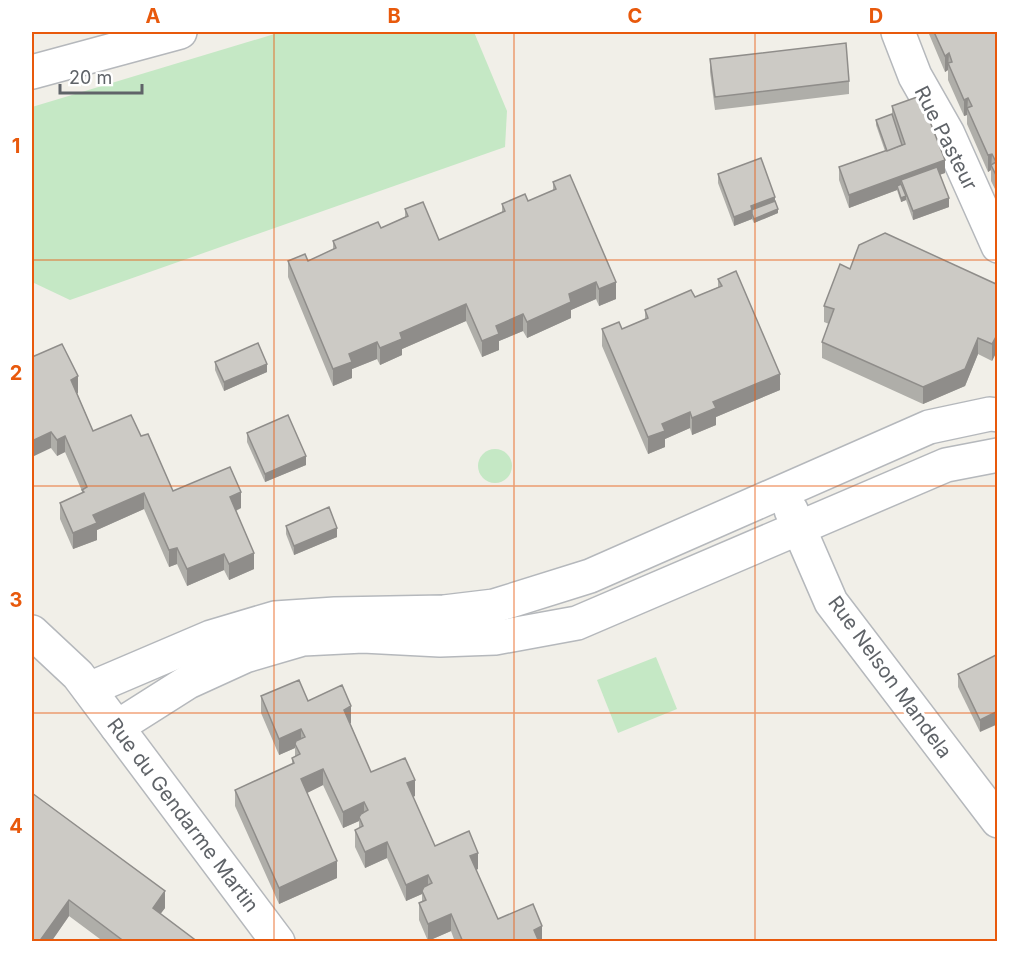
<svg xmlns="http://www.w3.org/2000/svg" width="1029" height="973" font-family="Inter,sans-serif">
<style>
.green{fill:#c5e8c5}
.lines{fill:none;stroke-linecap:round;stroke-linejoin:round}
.minor-casing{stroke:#b5b8bc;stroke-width:36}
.minor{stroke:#fff;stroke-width:33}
.wall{fill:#afaea9}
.shaded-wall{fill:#8f8d8a}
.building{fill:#cccac5;stroke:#8f8d8a;stroke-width:1.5}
.grid{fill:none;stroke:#e8590c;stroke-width:1.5;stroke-opacity:0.55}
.labels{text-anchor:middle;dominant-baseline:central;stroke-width:6;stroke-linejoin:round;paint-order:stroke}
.street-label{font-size:20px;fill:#5f6368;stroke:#fff}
.neatline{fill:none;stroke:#e8590c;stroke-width:2}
.grid-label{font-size:20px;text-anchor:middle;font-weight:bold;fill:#e8590c}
</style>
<rect width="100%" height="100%" fill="#f1efe8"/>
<g class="green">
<path d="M281,32H474L507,111L505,147L70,300L32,282V107Z"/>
<circle cx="495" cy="466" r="17"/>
<path d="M656,657L677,709L618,733L597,680Z"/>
</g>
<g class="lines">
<g class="minor-casing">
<g id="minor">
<path d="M898,32L915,76L948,134L998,246"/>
<path d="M32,72L180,32"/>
<path d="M791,510L831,602L998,821"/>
<path d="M32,632L78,675L278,942"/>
<path d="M89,689L211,637L275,618L335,614L444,612L494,606L590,576L929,427L990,414L998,415"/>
<path d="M117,727L188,682L245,656L303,639L363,636L440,640L495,638L577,623L946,465L998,455"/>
</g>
</g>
<use href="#minor" class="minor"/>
</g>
<g class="wall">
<path d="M929,32H995L998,37V195L991,181V170L988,172L967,124V115L964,116L948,80V70L945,72L929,34Z"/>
<path d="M710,59L849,81V94L715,110L710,72Z"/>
<path d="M892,106L945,173L940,174L949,207L913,220L906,200L901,202L897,190L849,208L839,180V167L885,151L876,125V120L892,114Z"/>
<path d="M718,174L775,201L778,213L754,223L752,219L734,226L718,183Z"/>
<path d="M553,182L616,299L599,306L596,299L571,310V318L527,338L523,331L499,341V350L482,357L466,321L402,349V355L380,365L377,359L352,369V378L333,386L288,277V261H308L333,249V241L381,228L405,217V209L439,240L502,212V204L528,201L553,191Z"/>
<path d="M850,269L998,286V349L992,361L978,354L965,386L923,404L822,358V342L829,324L824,322V306Z"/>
<path d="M718,279L780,390L716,417V425L692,435L690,428L665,439V447L648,454L602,346V329H622L645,319V310L695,297L718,287Z"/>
<path d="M32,357L78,393H77L93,431L141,436L173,491L241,508L236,511L254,569L229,580L224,570L187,586L177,564L169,567L144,509L97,530V540L73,549L60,519V503L82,493V491L65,452L57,456L51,448Z"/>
<path d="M215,362L267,372L224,391L215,370Z"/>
<path d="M247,433L306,465L265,482L247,442Z"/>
<path d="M286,526L337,537L294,555L286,534Z"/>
<path d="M998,654L980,732L958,687V674Z"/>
<path d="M261,696L308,701L351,723H350L371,772L415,796L413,797L435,846L478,869L476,870L498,919L542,942H455L451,931L428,941L419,920V903L422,902V894L406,901L387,858L365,868L355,847V830L359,828V821L343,828L323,785L307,793L337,878L279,904L235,806V790L292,764V758L295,756V748L279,755L261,713Z"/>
<path d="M32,793L165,908L160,914L198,942H104L69,916L51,942H32Z"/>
</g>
<g class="shaded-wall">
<path d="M949,53L948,70L945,72V56Z"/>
<path d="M968,98L967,115L964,116V100Z"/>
<path d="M992,154L991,170L988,172V155Z"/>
<path d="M945,160V173L904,188L901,180V189L897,186V190L849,208V195Z"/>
<path d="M906,196V200L901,202V198Z"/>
<path d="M775,197V206L752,214V219L734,226V217L751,206Z"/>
<path d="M949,198V207L913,220V211Z"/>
<path d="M778,209V213L754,223V219Z"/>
<path d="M596,282V299L571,310V318L527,338V322L569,294Z"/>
<path d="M616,282V299L599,306V289Z"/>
<path d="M466,304V321L402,349V355L380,365V348L400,333Z"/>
<path d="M523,314V331L499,341V350L482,357V341L496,326Z"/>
<path d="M998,333V349L992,361V344Z"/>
<path d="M978,338V354L965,386L923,404V387Z"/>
<path d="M377,342V359L352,369V378L333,386V369L349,354Z"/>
<path d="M267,364V372L224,391V382Z"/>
<path d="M780,374V390L716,417V425L692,435V418L713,402Z"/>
<path d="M78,376V393L71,396V380Z"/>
<path d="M690,412V428L665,439V447L648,454V437L662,424Z"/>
<path d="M51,432V448L32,457V441Z"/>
<path d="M65,436V452L57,456V440Z"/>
<path d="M306,456V465L265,482V474Z"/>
<path d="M241,492V508L230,513V497Z"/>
<path d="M144,493V509L97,530V540L73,549V533L93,515Z"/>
<path d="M337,528V537L294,555V546Z"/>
<path d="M177,548V564L169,567V550Z"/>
<path d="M254,553V569L229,580V564Z"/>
<path d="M224,554V570L187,586V569Z"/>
<path d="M351,706V723L344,726V710Z"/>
<path d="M998,711V724L980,732V720Z"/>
<path d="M301,729V746L295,744V748L279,755V739Z"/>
<path d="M323,769V785L301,796V779Z"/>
<path d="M415,780V796L407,799V783Z"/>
<path d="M364,802V818L359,817V821L343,828V812Z"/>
<path d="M387,842V858L365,868V852Z"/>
<path d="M478,853V869L470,872V856Z"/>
<path d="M337,861V878L279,904V888Z"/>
<path d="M428,875V891H422V894L406,901V885Z"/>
<path d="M165,891V908L153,924V908Z"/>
<path d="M69,900V916L51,942H39Z"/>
<path d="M451,914V931L428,941V924Z"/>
<path d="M542,926V942H534V930Z"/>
</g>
<g class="building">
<path d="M934,32H995L998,37V179L991,165L996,162L992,154L988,155L967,108L972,106L968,98L964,100L948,63L952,62L949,53L945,56Z"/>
<path d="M846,43L849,81L715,97L710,59Z"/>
<path d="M920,96L945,160L849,195L839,167L905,144L892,106Z"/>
<path d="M892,114L902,145L887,151L876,120Z"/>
<path d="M761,158L775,197L751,206L752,210L734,217L718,174Z"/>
<path d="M937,167L949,198L913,211L901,180Z"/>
<path d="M570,175L616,282L599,289L596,282L569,294L571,302L527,322L523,314L496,326L499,334L482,341L466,304L400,333L402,339L380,348L377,342L349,354L352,362L333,369L288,261L305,254L308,261L336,248L333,241L378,222L381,228L408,216L405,209L423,202L439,240L505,211L502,204L525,194L528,201L556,189L553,182Z"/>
<path d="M901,184L906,196L901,198L897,186Z"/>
<path d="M775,201L778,209L754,219L752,214V210H751Z"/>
<path d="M885,233L996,284L998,286V333L992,344L978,338L965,369L923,387L822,342L834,309L824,306L840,264L850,269L859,245Z"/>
<path d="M736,271L780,374L713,402L716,408L692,418L690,412L662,424L665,431L648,437L602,329L619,322L622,329L648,318L645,310L691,290L695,297L722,286L718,279Z"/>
<path d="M258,343L267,364L224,382L215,362Z"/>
<path d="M62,344L78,376L71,380L93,431L131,415L141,436L148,434L173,491L230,467L241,492L230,497L254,553L229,564L224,554L187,569L177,548L169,550L144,493L93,515L97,523L73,533L60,503L84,492L82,490L87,487L65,436L57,440L51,432L32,441V357Z"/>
<path d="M288,415L306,456L265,474L247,433Z"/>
<path d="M329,507L337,528L294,546L286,526Z"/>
<path d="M998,654V711L980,720L958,674Z"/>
<path d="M299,680L308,701L342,685L351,706L344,710L371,772L405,758L415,780L407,783L435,846L469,831L478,853L470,856L498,919L533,904L542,926L534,930L539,942H463L451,914L428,924L419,903L426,900L422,891L424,887L432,883L428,875L406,885L387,842L365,852L355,830L363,826L359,817L361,814L368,810L364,802L343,812L323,769L301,779L337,861L279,888L235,790L294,763L292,758L300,754L295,744L296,741L305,737L301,729L279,739L261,696Z"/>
<path d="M32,793L165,891L153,908L198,942H125L69,900L39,942H32Z"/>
</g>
<path class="grid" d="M274,32V942M514,32V942M755,32V942M32,260H998M32,486H998M32,713H998"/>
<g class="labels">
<g class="street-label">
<text transform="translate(946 138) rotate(63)">Rue Pasteur</text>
<text transform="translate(890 677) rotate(54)">Rue Nelson Mandela</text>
<text transform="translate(183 815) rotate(53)">Rue du Gendarme Martin</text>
</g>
</g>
<rect width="1029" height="973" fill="none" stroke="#ffffff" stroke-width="66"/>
<path d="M60 84v9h82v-9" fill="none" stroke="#5f6368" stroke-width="3"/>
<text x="69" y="84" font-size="18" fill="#5f6368" stroke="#ffffff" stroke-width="4.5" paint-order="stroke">20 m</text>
<rect x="33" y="33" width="963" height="907" class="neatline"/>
<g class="grid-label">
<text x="153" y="23">A</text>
<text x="394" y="23">B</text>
<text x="635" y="23">C</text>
<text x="876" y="23">D</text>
<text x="16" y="153">1</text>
<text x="16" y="380">2</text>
<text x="16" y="607">3</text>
<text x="16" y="833">4</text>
</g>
</svg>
